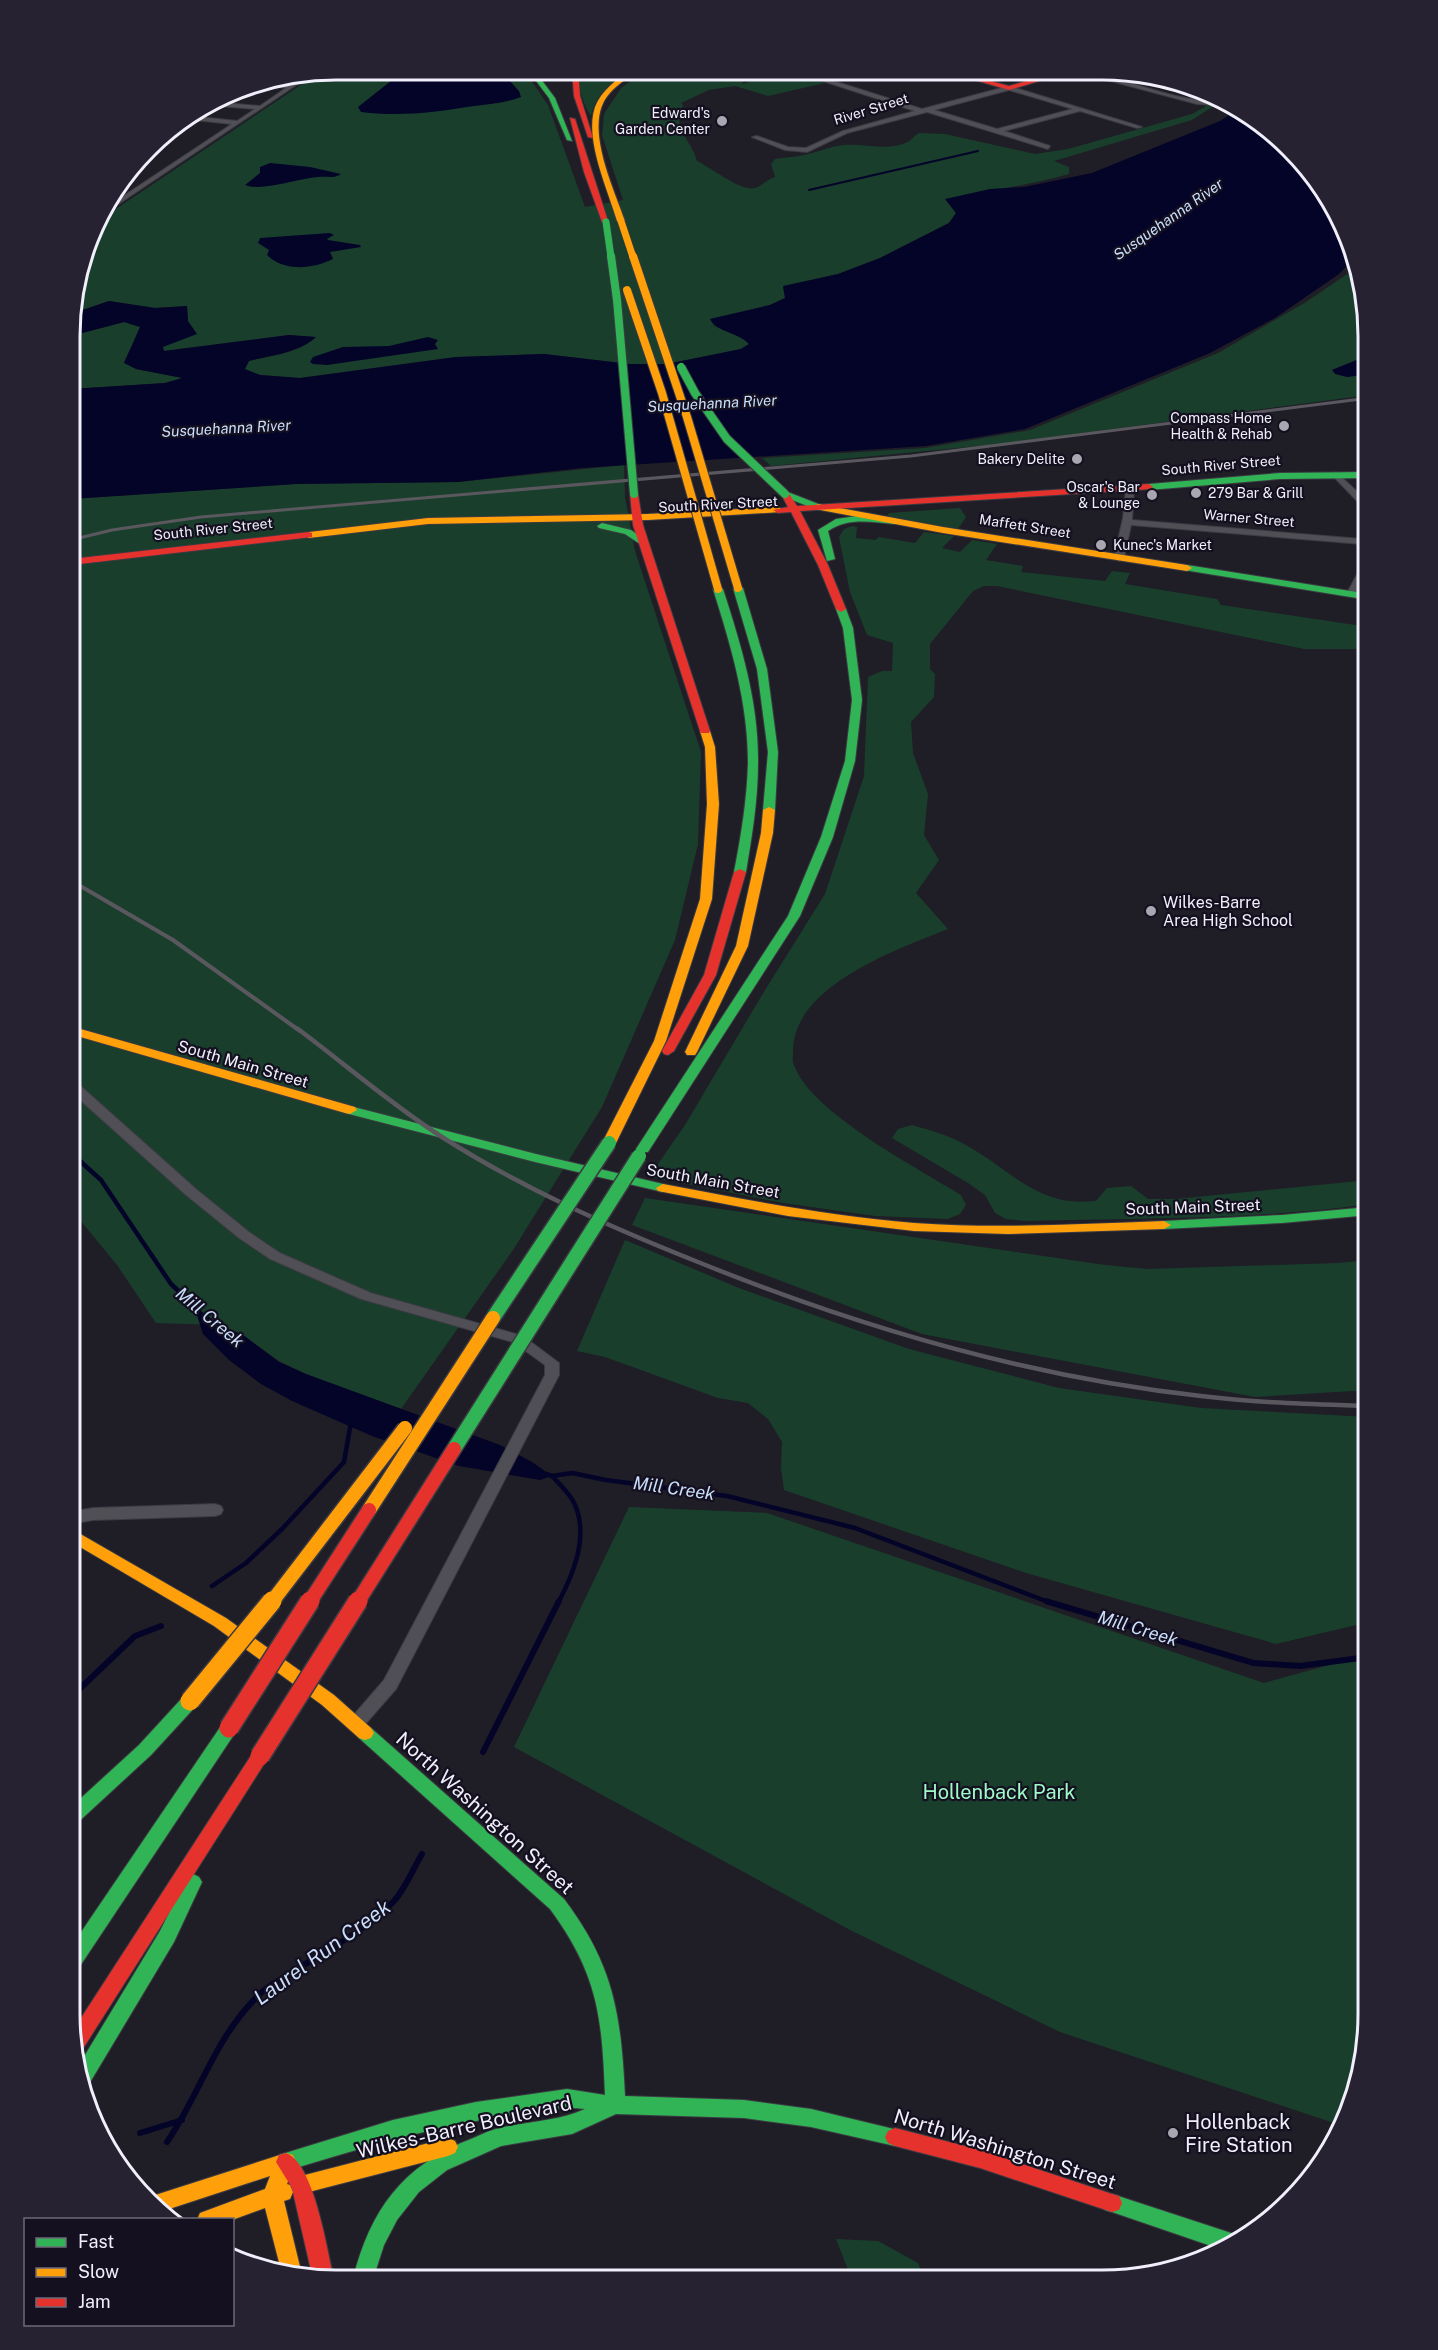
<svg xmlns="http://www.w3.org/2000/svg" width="1438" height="2350" font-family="'Public Sans',sans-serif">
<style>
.green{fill:#193f2c}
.water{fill:#030428}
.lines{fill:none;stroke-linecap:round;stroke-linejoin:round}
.stream-far2{stroke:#030428;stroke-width:2}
.stream-far1{stroke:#030428;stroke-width:4.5}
.stream{stroke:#030428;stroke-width:6}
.street-casing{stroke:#3b3a42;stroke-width:2}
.fast-casing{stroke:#3b3a42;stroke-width:2}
.slow-casing{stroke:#3b3a42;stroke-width:2}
.jam-casing{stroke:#3b3a42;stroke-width:2}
.street{fill:#504f56;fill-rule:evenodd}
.fast{fill:#30b455;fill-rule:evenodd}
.slow{fill:#ff9f0a;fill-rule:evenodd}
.jam{fill:#e5322d;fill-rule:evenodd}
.rail-far2{stroke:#5a585e;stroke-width:3}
.rail-far1{stroke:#5a585e;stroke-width:4}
.rail{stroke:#5a585e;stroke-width:4.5}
.fast-bridge-far2-casing{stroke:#3b3a42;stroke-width:8;stroke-linecap:butt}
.fast-bridge-far1-casing{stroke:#3b3a42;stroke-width:10;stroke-linecap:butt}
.fast-bridge-casing{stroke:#3b3a42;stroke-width:17;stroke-linecap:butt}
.slow-bridge-far3-casing{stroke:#3b3a42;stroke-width:8;stroke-linecap:butt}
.slow-bridge-far2-casing{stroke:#3b3a42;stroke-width:10;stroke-linecap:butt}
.slow-bridge-far1-casing{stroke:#3b3a42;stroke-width:17;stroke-linecap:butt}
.slow-bridge-casing{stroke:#3b3a42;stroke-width:22;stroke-linecap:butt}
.jam-bridge-far1-casing{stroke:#3b3a42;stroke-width:17;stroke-linecap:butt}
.jam-bridge-casing{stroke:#3b3a42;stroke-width:22;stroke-linecap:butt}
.fast-bridge-far2{stroke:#30b455;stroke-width:7}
.fast-bridge-far1{stroke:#30b455;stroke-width:8}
.fast-bridge{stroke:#30b455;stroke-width:14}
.slow-bridge-far3{stroke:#ff9f0a;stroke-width:7}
.slow-bridge-far2{stroke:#ff9f0a;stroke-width:8}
.slow-bridge-far1{stroke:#ff9f0a;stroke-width:14}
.slow-bridge{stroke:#ff9f0a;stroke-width:19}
.jam-bridge-far1{stroke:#e5322d;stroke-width:14}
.jam-bridge{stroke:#e5322d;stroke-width:19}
.poi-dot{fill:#a8a6b0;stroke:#141020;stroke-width:2}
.labels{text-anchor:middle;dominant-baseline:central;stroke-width:4.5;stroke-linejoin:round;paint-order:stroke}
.far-street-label{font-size:14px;fill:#f1effb;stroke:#141020}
.far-poi-label{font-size:14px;fill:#f1effb;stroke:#141020;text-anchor:end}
.far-water-label{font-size:15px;font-style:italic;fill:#c9defb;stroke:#141020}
.poi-label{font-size:16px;fill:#f1effb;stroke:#141020;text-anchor:start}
.street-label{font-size:16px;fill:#f1effb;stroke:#141020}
.water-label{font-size:18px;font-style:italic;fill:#c9defb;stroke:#141020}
.near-park-label{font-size:20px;fill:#9efac6;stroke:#141020}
.near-street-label{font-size:20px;fill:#f1effb;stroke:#141020}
.near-poi-label{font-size:20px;fill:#f1effb;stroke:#141020;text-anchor:start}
.near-water-label{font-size:21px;font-style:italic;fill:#c9defb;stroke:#141020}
.rim{fill:none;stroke:#f1effb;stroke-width:3}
</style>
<rect width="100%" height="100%" fill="#1f1d26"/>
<g class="green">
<path d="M335,69L524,70L548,105L585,207L623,200L602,135L604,114L621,88L646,70H754L735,75L744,81L742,84L749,82L739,76C774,66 792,72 825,83L768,96L735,86L709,90L681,103L683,105C671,129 692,140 697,161C712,168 741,192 755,188C762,186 767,179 775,177L771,164L775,159C787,157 800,157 812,153C823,150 832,146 844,145C866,143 886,152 908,142C912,139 914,136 919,133L945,134L1035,154L1068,149L1192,114L1220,98L1223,100L1192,120L1054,161L1069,167V174C1028,186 987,190 946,200L956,213L949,223L880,258L838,274L783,287L785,298L770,305L710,319L714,326L743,338L749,344L741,349L667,364H630L544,354L456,357L300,378L260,375L244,369L249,361C269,356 301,353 315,337L289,335L164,351L162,347L188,321L187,306L155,308L109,301L71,314V301L83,261L98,251L87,249L95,223L320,72Z"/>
<path d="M579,70H629C612,82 595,95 591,116C581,101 579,88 579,70Z"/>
<path d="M1356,268L1369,335V355L1332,370L1347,377L1369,374V395L999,444L771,466L762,458L925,448L1030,430L1218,353L1306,302Z"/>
<path d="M124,322L141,327L124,362L136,369L184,378L165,383L71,389V336Z"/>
<path d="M624,465L625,497L635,551L701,752L698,844L675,940L602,1107L513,1250L401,1409L306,1374L279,1361L243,1335L220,1325L156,1323L117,1265L70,1208L71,499L296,484L458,482Z"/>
<path d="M960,508L966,517L958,529L887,516L889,513Z"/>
<path d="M852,526L857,527L856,538L875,540L879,537L915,543L924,532L954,536L942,548L960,552L972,540L997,544L986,560L1023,566L1021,572L1105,581L1112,571L1130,573L1125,584L1217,599L1221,605L1369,627V649H1304L997,586H984L973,591L930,644V669L935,674L934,697L911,722L913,753L928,794L924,835L939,860L916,893L948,929C898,949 792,986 793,1052C793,1056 792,1061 794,1065C811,1113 918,1168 961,1195L966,1205L960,1214L948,1219L875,1216L783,1203L649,1177L685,1125L762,995L825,894L864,776L868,677L882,671H892L893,643L867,635L850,592L839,537L844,529Z"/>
<path d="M912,1125C929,1130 948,1135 964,1144C1011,1169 1036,1208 1096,1201L1107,1188L1131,1186L1148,1199H1176L1369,1180V1204C1256,1220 1139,1218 1025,1221L1006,1219L995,1213L985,1195L968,1183L892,1138L898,1129Z"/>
<path d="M645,1198L1105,1265L1147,1269L1338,1263L1369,1260V1390L1255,1397L922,1334L632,1225Z"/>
<path d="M625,1240L739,1288L909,1349L1059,1388L1201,1408L1369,1417V1622L1276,1644L1026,1573L784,1490L781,1468L782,1442L768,1419L748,1403L718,1398L605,1357L577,1351Z"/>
<path d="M629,1507L767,1513L1264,1683L1369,1654L1368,2032L1349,2116L1343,2126L1060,2032L852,1931L514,1747Z"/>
<path d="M836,2239L878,2241L918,2263L925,2280H852Z"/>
</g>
<g class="water">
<path d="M406,69H499L519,91L521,97C505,103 490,104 474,106C436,112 400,117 361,112L358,107Z"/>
<path d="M1238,109C1292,140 1341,196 1354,258L1339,274L1275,318L1210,353L1025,429L926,446L581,468L458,482L296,484L71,499V389L165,383L182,378L136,369L124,363L140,327L124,322L71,336V314L109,301L155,308L187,306L188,321L197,334L163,347L164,351L289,335L316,337C299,353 271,355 249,361L245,369L260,375L300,378L456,357L544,354L630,364H667L741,349L749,344C738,332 718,333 710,319L770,305L785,298L783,286L838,274L880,258L949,223L956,213L945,199L990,189L1024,187L1092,173L1220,121Z"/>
<path d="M270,163L310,167L341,174C334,179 327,176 318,177C299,178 262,192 245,185L260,173V167Z"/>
<path d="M330,233L334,235L327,239L328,240L360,245L361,247L330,252L333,259C313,269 284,272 267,255L269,250L258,243L260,238Z"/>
<path d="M428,337L438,340L435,344L438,349L327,365L313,364L310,362L313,357L343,347L389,346Z"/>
<path d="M1369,355V374L1347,377L1335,374L1332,370Z"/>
<path d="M194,1306L220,1325L243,1335L279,1362L306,1374L500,1445L532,1462L552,1476L540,1480L459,1466L372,1436L292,1401L261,1384L229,1360L203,1334Z"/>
</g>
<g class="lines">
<path class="stream-far2" d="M809,190L978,151"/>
<g class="stream-far1">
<path d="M70,1152L101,1180L171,1284L198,1309"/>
<path d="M546,1474L552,1476L572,1473L606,1480L727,1496L855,1528L1051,1603"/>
<path d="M552,1476C560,1485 571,1494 575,1505C589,1537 573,1575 558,1603"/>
<path d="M212,1586L246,1563L282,1529L344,1462L351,1422"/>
</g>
<g class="stream">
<path d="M1046,1601L1254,1663L1300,1666L1360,1658L1369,1654"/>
<path d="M69,1699L135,1636L161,1626"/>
<path d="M483,1752L559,1601"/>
<path d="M140,2133L182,2120"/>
<path d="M167,2142C202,2091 214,2037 262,1992C271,1984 283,1978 293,1972C326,1950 366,1931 394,1901C405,1889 413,1869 422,1854"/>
</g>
<g class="street-casing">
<g id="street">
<path d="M789,70H799L922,109L1009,86L1142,127L1137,128L1080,111L1004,131L1050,146L1048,149L927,112L847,133L807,152L785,150L752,137L757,136L788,147L806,148L843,131L915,111ZM1009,90L1073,109L997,129L934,110Z"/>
<path d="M1073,71H1084L1131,83L1133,80L1158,77L1164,78L1133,84C1153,89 1201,107 1218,97L1222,99L1212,105L1197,104Z"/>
<path d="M314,73L96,219L101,211L232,124L185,119L190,116L237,121L255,109L208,105L213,102L260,106L286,88L258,84C269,82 283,88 293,84C301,81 305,75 314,73Z"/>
<path d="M1336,472L1365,499L1369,506V570L1354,597L1346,595L1360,569L1362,544L1131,525L1124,558L1119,561L1114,558L1123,518L1126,489L1130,486L1134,489L1132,520L1362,539L1363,513L1358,502L1332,475Z"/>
<path d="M70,1080L75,1081L196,1189L249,1232L280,1253L371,1293L523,1336L559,1363V1375L396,1689L361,1729L355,1731L349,1729L346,1724L384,1680L545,1375V1365L513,1342L361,1299L270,1259L239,1238L186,1195L70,1091Z"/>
<path d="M215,1504L221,1506L223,1510L221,1514L215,1516L93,1520L70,1524V1512L93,1508Z"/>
</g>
</g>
<g class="fast-casing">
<g id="fast">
<path d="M528,70H534L555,98L572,141L567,140L549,98Z"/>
<path d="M1369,472V478L1280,479L1149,490L1145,487L1149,484L1280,473Z"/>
<path d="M785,491L821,505L823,507L815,509L782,496V492Z"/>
<path d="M857,516L894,518L899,521L894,524C871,522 848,517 828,531L835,559L827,561L818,530L836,519Z"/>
<path d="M602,523L631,530L648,542L640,544L625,534L599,528L597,526Z"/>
<path d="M1187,565L1369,594V600L1184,570L1182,568Z"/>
<path d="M738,585L743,588L767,669L778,752L775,810L769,813L763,810L768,752L757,669L733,588Z"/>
<path d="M718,586L723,589C741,645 759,703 758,763C758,800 752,836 746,872L740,875L734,872C741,836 747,800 748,763C748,703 731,646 713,589Z"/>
<path d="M841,606L846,609L853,628L862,700L855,761L833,837L800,916L648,1152H638L636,1149L788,916L821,837L845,761L852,700L843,628L836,609Z"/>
<path d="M350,1106L536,1154L663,1184L670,1188L663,1192L535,1162L345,1113L343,1110Z"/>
<path d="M1369,1207V1215L1282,1223L1164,1229L1157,1225L1164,1221L1282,1215Z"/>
<path d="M190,1694L196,1696L199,1701L196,1706L151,1755L75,1825L69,1827V1809L139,1745L184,1696Z"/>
<path d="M229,1721L235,1723L238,1728L235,1733L76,1972L69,1974V1950L223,1723Z"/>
<path d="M365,1726L371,1728L564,1899C614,1965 621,2015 625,2096L744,2100L811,2109L902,2131L905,2137L902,2143L895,2146L811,2127L744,2118L616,2114L572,2134L501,2146L447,2170L419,2192L397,2220L384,2245L373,2279H353C370,2210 403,2165 471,2139C479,2136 487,2131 496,2129C525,2121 557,2122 585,2109C560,2106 537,2111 512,2115C434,2126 361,2148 286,2171L279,2169L276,2162L279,2155L393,2120L476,2102L567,2089L605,2095C602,2017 598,1974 550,1909L359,1738L356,1733L359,1728Z"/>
<path d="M193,1874L199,1877L202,1882L174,1942L89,2084L83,2086L79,2065L160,1931L187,1877Z"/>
<path d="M1112,2194L1234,2234L1242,2239L1223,2250L1112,2212L1105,2210L1102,2203L1105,2196Z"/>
</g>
</g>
<g class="slow-casing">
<g id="slow">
<path d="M630,70H637C627,79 614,86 606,98C585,129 614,189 625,221L621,223L617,221C608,190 584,139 595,107C601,91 617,79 630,70Z"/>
<path d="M818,504L943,527L1187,565L1192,568L1187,571L943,533L815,509L813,507Z"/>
<path d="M778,507L783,510L781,512L648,520L428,524L309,538L304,535L309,532L428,518L648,514Z"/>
<path d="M705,728L710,731L715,747L719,804L712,899L666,1041L616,1143L609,1147L602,1143L654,1041L700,899L707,804L705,747L700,731Z"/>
<path d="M769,807L775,810L773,833L748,946L697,1052L695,1055H687L685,1052L736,946L761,833L763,810Z"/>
<path d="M70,1026L355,1107L357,1110L350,1114L345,1113L70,1034Z"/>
<path d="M663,1184C746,1200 830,1216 914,1223C997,1229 1081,1224 1164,1221L1171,1225L1164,1229L1008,1234L914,1231L788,1216L658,1191L656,1188Z"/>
<path d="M70,1528L226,1618L334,1695L371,1728L374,1733L371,1738L365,1740L359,1738L322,1705L214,1626L70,1541Z"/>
<path d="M448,2138L455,2141L458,2147L455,2153L448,2156L301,2194L294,2192L291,2185L294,2178L301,2176Z"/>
<path d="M286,2153L293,2155L296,2162L287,2184L290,2185L293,2192L290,2199L284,2201L303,2279L282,2274L265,2208L232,2220H197L200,2213L265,2189L270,2176L160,2212L146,2198Z"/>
</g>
</g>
<g class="jam-casing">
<g id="jam">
<path d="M572,70H578L580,96L593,138L588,137L574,96Z"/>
<path d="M944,71H953L1009,86L1062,71H1072L1009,90Z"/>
<path d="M570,118L575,119L609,224L602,222L584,172Z"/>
<path d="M1149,484L1153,487L1152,489L800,511L828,565L846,609L841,612L836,609L818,565L791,512L778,513L773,510L788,507L781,494L785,491L788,492L797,506Z"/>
<path d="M634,491L638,494L643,525L710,731L709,733H701L700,731L633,525L630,494Z"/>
<path d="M309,532L312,533V537L71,565V559Z"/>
<path d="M740,869L746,872L716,975L674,1051L668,1055L664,1054L662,1051L704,975L734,872Z"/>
<path d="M260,1749L266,1751L269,1756L266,1761L82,2050L76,2052L72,2032L254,1751Z"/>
<path d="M895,2128L980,2150L1112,2194L1119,2196L1122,2203L1119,2210L1112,2212L980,2168L895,2146L888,2143L885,2137L888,2131Z"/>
<path d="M286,2153C314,2163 327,2250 334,2279H313L292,2188L276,2162L279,2155Z"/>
</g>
</g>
<use href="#street" class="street"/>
<use href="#fast" class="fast"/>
<use href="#slow" class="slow"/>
<use href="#jam" class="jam"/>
<path class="rail-far2" d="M71,540L112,530L201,517L911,456L1369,398"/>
<path class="rail-far1" d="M70,880L173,940L300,1031"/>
<path class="rail" d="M298,1029C346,1065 392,1105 442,1137C522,1188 610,1227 698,1262C859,1327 1028,1377 1201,1396C1257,1403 1313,1404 1369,1406"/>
<g class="fast-bridge-far2-casing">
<path id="fast-bridge-far2" d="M606,222L611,257"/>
</g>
<g class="fast-bridge-far1-casing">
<g id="fast-bridge-far1">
<path d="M611,256L617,300L634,494"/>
<path d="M681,367L695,393L727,439L785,494"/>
</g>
</g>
<g class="fast-bridge-casing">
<g id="fast-bridge">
<path d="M493,1318L609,1143"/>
<path d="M454,1449L639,1156"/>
</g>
</g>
<g class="slow-bridge-far3-casing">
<path id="slow-bridge-far3" d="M621,221L633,257"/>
</g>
<g class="slow-bridge-far2-casing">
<g id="slow-bridge-far2">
<path d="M633,256L687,417L738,588"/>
<path d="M627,290L662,393L718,589"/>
</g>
</g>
<g class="slow-bridge-far1-casing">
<g id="slow-bridge-far1">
<path d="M369,1510L493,1318"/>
<path d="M271,1603L405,1428"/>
</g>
</g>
<g class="slow-bridge-casing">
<path id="slow-bridge" d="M190,1701L272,1601"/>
</g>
<g class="jam-bridge-far1-casing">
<g id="jam-bridge-far1">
<path d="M309,1603L369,1510"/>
<path d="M357,1603L454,1449"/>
</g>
</g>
<g class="jam-bridge-casing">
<g id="jam-bridge">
<path d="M229,1728L310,1601"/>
<path d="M260,1756L358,1601"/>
</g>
</g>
<use href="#fast-bridge-far2" class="fast-bridge-far2"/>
<use href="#fast-bridge-far1" class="fast-bridge-far1"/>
<use href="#fast-bridge" class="fast-bridge"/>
<use href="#slow-bridge-far3" class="slow-bridge-far3"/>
<use href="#slow-bridge-far2" class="slow-bridge-far2"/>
<use href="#slow-bridge-far1" class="slow-bridge-far1"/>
<use href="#slow-bridge" class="slow-bridge"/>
<use href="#jam-bridge-far1" class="jam-bridge-far1"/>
<use href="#jam-bridge" class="jam-bridge"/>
</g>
<g class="poi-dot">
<circle cx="722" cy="121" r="6"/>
<circle cx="1284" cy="426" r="6"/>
<circle cx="1077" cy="459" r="6"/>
<circle cx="1196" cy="493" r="6"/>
<circle cx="1152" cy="495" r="6"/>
<circle cx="1101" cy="545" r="6"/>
<circle cx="1151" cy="911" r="6"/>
<circle cx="1173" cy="2133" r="6"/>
</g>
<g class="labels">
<g class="far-street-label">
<text transform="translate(871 109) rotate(-17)">River Street</text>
<text transform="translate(1221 465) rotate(-5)">South River Street</text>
<text transform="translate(718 504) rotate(-3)">South River Street</text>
<text transform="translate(1249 518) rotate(5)">Warner Street</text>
<text transform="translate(1025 526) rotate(9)">Maffett Street</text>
<text transform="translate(213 529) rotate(-6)">South River Street</text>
</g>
<g class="far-poi-label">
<text x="710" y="113">Edward's<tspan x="710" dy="16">Garden Center</tspan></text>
<text x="1272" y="418">Compass Home<tspan x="1272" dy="16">Health &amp; Rehab</tspan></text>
<text x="1065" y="459">Bakery Delite</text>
<text x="1140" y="487">Oscar's Bar<tspan x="1140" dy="16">&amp; Lounge</tspan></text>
<text x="1208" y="493" text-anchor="start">279 Bar &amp; Grill</text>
<text x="1113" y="545" text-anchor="start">Kunec's Market</text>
</g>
<g class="far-water-label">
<text transform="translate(1168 219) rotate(-35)">Susquehanna River</text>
<text transform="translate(712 403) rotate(-3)">Susquehanna River</text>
<text transform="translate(226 428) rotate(-3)">Susquehanna River</text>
</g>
<g class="poi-label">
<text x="1163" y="902">Wilkes-Barre<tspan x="1163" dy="18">Area High School</tspan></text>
</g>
<g class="street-label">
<text transform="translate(243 1064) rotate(16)">South Main Street</text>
<text transform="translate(713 1181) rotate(10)">South Main Street</text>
<text transform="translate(1193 1207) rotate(-2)">South Main Street</text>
</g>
<g class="water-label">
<text transform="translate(210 1317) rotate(40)">Mill Creek</text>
<text transform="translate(674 1488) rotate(8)">Mill Creek</text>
<text transform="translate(1138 1628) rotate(17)">Mill Creek</text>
</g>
<g class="near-park-label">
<text x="999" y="1792">Hollenback Park</text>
</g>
<g class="near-street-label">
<text transform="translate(485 1813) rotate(42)">North Washington Street</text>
<text transform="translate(464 2127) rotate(-13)">Wilkes-Barre Boulevard</text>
<text transform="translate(1005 2149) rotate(17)">North Washington Street</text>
</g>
<g class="near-poi-label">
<text x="1185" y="2122">Hollenback<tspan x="1185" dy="23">Fire Station</tspan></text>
</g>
<g class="near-water-label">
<text transform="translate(322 1952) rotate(-36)">Laurel Run Creek</text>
</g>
</g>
<path d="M0 0H1438V2350H0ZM336 80H1102A256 256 0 0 1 1358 336V2014A256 256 0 0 1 1102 2270H336A256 256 0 0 1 80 2014V336A256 256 0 0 1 336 80Z" fill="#262232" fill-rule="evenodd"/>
<path class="rim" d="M336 80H1102A256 256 0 0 1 1358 336V2014A256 256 0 0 1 1102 2270H336A256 256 0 0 1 80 2014V336A256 256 0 0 1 336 80Z"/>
<rect x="24" y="2218" width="210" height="108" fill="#141020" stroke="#6c6978" stroke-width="1.5"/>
<rect x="36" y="2238" width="30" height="9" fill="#30b455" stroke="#6c6978" stroke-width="1.5"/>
<text x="78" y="2248" font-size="18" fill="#f1effb">Fast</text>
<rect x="36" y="2268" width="30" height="9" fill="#ff9f0a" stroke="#6c6978" stroke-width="1.5"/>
<text x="78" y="2278" font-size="18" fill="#f1effb">Slow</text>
<rect x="36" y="2298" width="30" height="9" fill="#e5322d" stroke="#6c6978" stroke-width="1.5"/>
<text x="78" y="2308" font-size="18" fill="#f1effb">Jam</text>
</svg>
